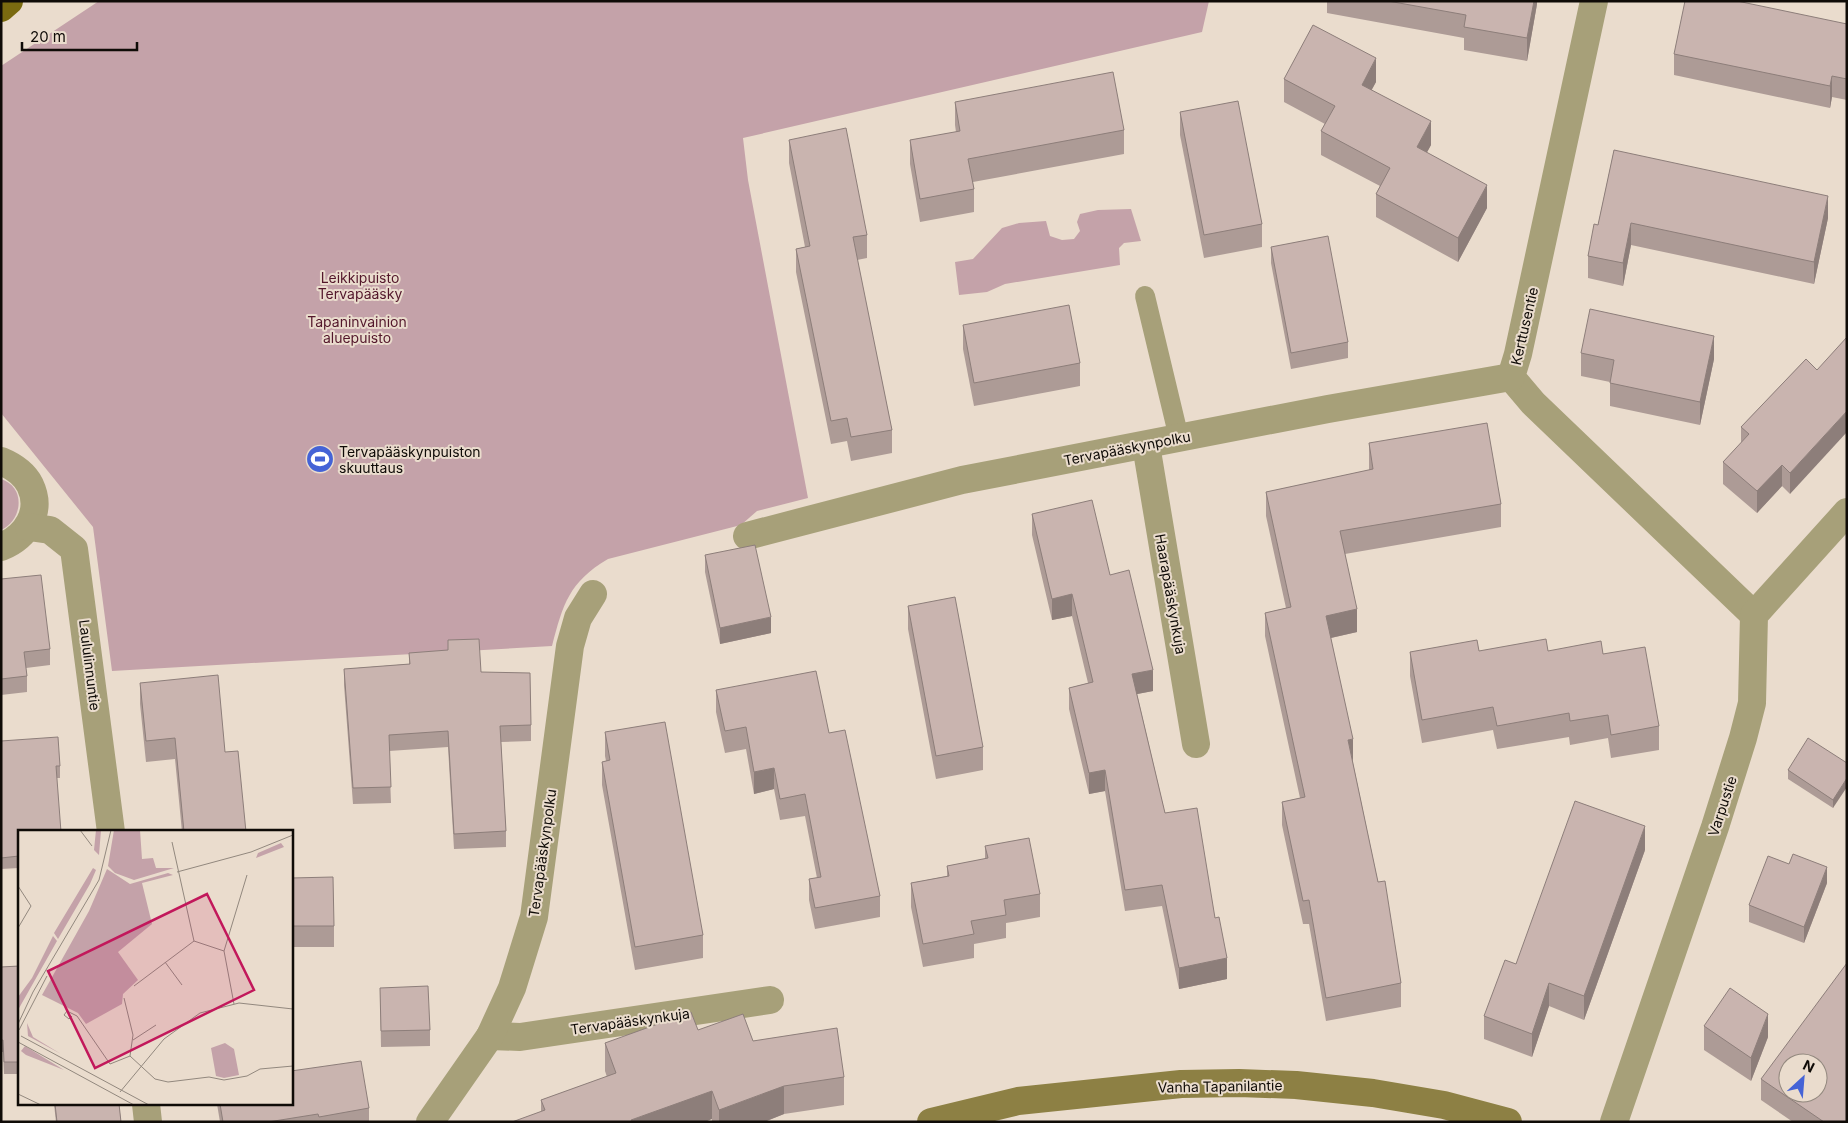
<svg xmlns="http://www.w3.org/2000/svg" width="1848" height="1123" font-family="Inter,sans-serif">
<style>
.green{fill:#c4a2a9}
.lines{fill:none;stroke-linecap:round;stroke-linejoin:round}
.lane{stroke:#a7a079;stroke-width:20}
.street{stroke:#a7a079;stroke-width:28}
.secondary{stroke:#8d8044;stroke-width:28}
.primary{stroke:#7a6a10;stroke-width:28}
.wall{fill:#ad9b96}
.shaded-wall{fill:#8d7e7a}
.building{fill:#c9b4af;stroke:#8d7e7a;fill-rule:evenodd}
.labels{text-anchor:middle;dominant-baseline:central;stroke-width:4;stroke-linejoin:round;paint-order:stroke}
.park-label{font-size:14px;fill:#53172b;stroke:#eadccd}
.street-label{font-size:14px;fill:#0f0b07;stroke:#eadccd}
.poi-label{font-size:14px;fill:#0f0b07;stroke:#eadccd;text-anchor:start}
.inset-road{fill:none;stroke:#92887e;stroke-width:1}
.view{fill:#c2185b;fill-opacity:0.15;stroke:#c2185b;stroke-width:2.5}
.inset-edge{fill:none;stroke:#0f0b07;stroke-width:2.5}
</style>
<rect width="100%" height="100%" fill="#eadccd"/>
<g class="green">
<path d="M99,1H1209L1202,32L743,138L748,180L808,498L757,511L741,525L608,559C569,582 563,604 552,646L112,671L93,527L1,413V66Z"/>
<path d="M1131,209L1141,241L1124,243L1119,248L1120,265L1005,284L987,292L959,295L955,262L973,259L1002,228L1019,223L1046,221L1050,236L1062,240L1074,239L1080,231L1077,222L1080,214L1098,210Z"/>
<path d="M1,479C26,487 23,520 1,530Z"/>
</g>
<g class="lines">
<path class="lane" d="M1145,296L1179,438"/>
<g class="street">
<path d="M1594,1L1518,354L1511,377L1533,403L1754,615"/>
<path d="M1146,445L1196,744"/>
<path d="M1,461C13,466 24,473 30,485C43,512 26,537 1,547"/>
<path d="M29,527L50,530L74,549L111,832"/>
<path d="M747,536L962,480L1328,409L1511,377"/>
<path d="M490,1036L520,1037L770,1000"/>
<path d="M146,1104L148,1122"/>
<path d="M430,1122L490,1036L512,988L534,917L570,646L578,618L593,594"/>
<path d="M1614,1122L1715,827L1743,738L1752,703L1754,615L1847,512"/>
</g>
<path class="secondary" d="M931,1122L1018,1101L1181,1084L1239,1083L1296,1085L1373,1093L1444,1105L1508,1122"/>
<path class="primary" d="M1,8L9,1"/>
</g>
<g class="wall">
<path d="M1327,1H1537V4L1527,61L1464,50V38L1327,13Z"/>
<path d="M1847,24V100L1832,97L1830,108L1674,75V54Z"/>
<path d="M1284,79L1376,82L1371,90L1431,145L1426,153L1487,208L1458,262L1376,217V194L1380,186L1321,155V131L1325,124L1284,102Z"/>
<path d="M955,102L1124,130V154L973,182L974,189V212L920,222L910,164V140L956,132L955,125Z"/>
<path d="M1180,112L1262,224V247L1204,258L1180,135Z"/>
<path d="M789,140L867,235V258L857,260L892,430V453L851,461L847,441L831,444L796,272V249L805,247L789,163Z"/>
<path d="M1614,150L1828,218L1814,284L1631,245L1623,286L1588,278V256L1598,225Z"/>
<path d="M1271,247L1348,342V358L1291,369L1271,263Z"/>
<path d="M963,325L1080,363V386L974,406L963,349Z"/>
<path d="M1581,353L1714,359L1700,425L1610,406V382L1581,376Z"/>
<path d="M1806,359L1790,494L1782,486L1757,513L1723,484V462L1741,443V427Z"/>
<path d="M1369,443L1501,504V527L1345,554L1357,632L1331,638L1353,763L1378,882L1401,983V1007L1326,1021L1309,924H1303L1282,825V802L1300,798L1265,636V613L1286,608L1266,516V492L1369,470Z"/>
<path d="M1032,514L1110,575L1153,691L1137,694L1165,813L1215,918L1227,979L1179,989L1162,906L1125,911L1105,791L1089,794L1069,709V688L1088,683L1072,616L1052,620L1032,535Z"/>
<path d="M705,555L771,633L720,644L705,572Z"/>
<path d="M1,579L50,649V665L26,668L27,676V692L1,695Z"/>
<path d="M908,606L983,747V770L936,779L908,629Z"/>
<path d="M1548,651L1603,654L1659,726V750L1611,758L1608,738L1570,745L1569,737L1497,749L1493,730L1422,743L1410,676V652Z"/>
<path d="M409,653L481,672L531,725V741L501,742L506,831V847L454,849L448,747L389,751L391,803L353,804L344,685V669L409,664Z"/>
<path d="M140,683L225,752L246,832H182L175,759L146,762L140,704Z"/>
<path d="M716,690L829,733L880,896V917L815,929L809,900V879L817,878L805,816L780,820L774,789L754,794L746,749L725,753L716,712Z"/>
<path d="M605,732L703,935V958L635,970L602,785V762L606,761L605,756Z"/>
<path d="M1,741L60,766V778H57L19,832V868L1,869Z"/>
<path d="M1847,763L1833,808L1788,779V770Z"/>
<path d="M985,846L1040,894V917L1006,923V938L974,944V958L923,967L911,907V883L947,876V866L985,859Z"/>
<path d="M1645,850L1584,1020L1549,1006L1532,1057L1484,1039V1016L1516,964Z"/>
<path d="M291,878L334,926V947H291Z"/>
<path d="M1827,883L1804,943L1749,922V905Z"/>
<path d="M19,966V1074H4L3,1052H1V967Z"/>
<path d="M380,988L430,1030V1046L381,1047Z"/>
<path d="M1704,1026L1768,1037L1751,1081L1704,1050Z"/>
<path d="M698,1030L753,1041L844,1077V1105L784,1114L764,1122H712V1119L541,1111V1100L607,1077L605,1071V1043Z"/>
<path d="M1761,1079L1847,1122H1793L1761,1100Z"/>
<path d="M54,1104H119L121,1122H56Z"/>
<path d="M217,1104H291L369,1108V1122H220Z"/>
</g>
<g class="shaded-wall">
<path d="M1534,1H1537V4L1527,61V38Z"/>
<path d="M1376,58V82L1362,108V85Z"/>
<path d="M1832,76V97L1830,108V86Z"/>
<path d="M1431,121V145L1417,171V147Z"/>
<path d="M1487,185V208L1458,262V238Z"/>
<path d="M1828,196V218L1814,284V262Z"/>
<path d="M1631,223V245L1623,286V263Z"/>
<path d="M1714,336V359L1700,425V402Z"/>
<path d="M1847,411V432L1790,494V473Z"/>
<path d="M1782,465V486L1757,513V491Z"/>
<path d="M1072,594V616L1052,620V599Z"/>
<path d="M1357,609V632L1326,639V616Z"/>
<path d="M771,617V633L720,644V628Z"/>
<path d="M1153,670V691L1132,695V674Z"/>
<path d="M1353,739V763L1348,740Z"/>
<path d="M774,768V789L754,794V772Z"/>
<path d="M1105,770V791L1089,794V773Z"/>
<path d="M1847,778V787L1833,808V800Z"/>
<path d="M1645,826V850L1584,1020V996Z"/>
<path d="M1827,867V883L1804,943V927Z"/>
<path d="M1227,958V979L1179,989V968Z"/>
<path d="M1549,983V1006L1532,1057V1034Z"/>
<path d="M1768,1014V1037L1751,1081V1058Z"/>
<path d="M784,1086V1114L764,1122H719V1110Z"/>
<path d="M712,1091V1119L705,1122H631V1120Z"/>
</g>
<g class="building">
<path d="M1388,1H1534L1527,38L1464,27L1466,15Z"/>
<path d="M1685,1H1737L1847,24V79L1832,76L1830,86L1674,54Z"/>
<path d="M1313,25L1376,58L1362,85L1431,121L1417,147L1487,185L1458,238L1376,194L1390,168L1321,131L1335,106L1284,79Z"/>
<path d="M1113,72L1124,130L968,159L974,189L920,199L910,140L960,131L955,102Z"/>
<path d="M1238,101L1262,224L1204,235L1180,112Z"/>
<path d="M846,128L867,235L853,237L892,430L851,437L847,418L831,421L796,249L810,246L789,140Z"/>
<path d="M1614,150L1828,196L1814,262L1631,223L1623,263L1588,256L1594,224L1598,225Z"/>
<path d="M1328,236L1348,342L1291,353L1271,247Z"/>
<path d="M1069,305L1080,363L974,383L963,325Z"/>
<path d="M1590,309L1714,336L1700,402L1610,383L1614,360L1581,353Z"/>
<path d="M1847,337V411L1790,473L1782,465L1757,491L1723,462L1749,434L1741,427L1806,359L1817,370Z"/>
<path d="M1487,423L1501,504L1340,531L1357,609L1326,616L1353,739L1348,740L1378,882L1385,881L1401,983L1326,998L1309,900L1303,901L1282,802L1305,797L1265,613L1291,607L1266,492L1373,469L1369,443Z"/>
<path d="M1092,500L1110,575L1129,570L1153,670L1132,674L1165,813L1197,808L1215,918L1219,917L1227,958L1179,968L1162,885L1125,890L1105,770L1089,773L1069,688L1093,682L1072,594L1052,599L1032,514Z"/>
<path d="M755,545L771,617L720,628L705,555Z"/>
<path d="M41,575L50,649L24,652L27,676L1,679V579Z"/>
<path d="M955,597L983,747L936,756L908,606Z"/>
<path d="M479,639L481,672L530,673L531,725L500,726L506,831L454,834L448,731L389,735L391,787L353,788L344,669L410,664L409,653L448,650V640Z"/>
<path d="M1546,639L1548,651L1601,641L1603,654L1645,647L1659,726L1611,735L1608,715L1570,721L1569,713L1497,726L1493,707L1422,720L1410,652L1477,640L1479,651Z"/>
<path d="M816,671L829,733L845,730L880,896L815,908L809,879L821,877L805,794L780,799L774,768L754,772L746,727L725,731L716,690Z"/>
<path d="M218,675L225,752L238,751L246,832H184L175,738L146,741L140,683Z"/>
<path d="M665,722L703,935L635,947L602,762L610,760L605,732Z"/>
<path d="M58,737L60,766H56L61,832H19V856L1,858V741Z"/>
<path d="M1808,738L1847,763V778L1833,800L1788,770Z"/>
<path d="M1575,801L1645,826L1584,996L1549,983L1532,1034L1484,1016L1505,960L1516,964Z"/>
<path d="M1029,838L1040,894L1004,900L1006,915L971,921L974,934L923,944L911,883L949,876L947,866L988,858L985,846Z"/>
<path d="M1793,854L1827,867L1804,927L1749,905L1768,856L1789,864Z"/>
<path d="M333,877L334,926H291V878Z"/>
<path d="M1847,963V1122H1824L1761,1079ZM1788,1063H1818V1093H1788Z"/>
<path d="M19,966V1062H4L3,1040H1V967Z"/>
<path d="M428,986L430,1030L381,1031L380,988Z"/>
<path d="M1730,988L1768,1014L1751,1058L1704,1026Z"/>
<path d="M691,1012L698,1030L743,1014L753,1041L837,1028L844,1077L784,1086L719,1110L712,1091L631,1120L632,1122H512L545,1110L541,1100L616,1073L605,1043Z"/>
<path d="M361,1061L369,1108L319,1117L318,1114L268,1122H223L220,1104H291V1071Z"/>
<path d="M55,1104H119L121,1122H57Z"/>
</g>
<defs>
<g id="stadium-disc" transform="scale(1.4375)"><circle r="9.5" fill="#4563d6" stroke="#eadccd"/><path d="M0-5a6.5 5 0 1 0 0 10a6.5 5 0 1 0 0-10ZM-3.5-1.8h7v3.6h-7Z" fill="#fff"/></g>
</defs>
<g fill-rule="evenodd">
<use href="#stadium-disc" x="320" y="459"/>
</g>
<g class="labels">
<g class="park-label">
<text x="360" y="277">Leikkipuisto<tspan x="360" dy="16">Tervapääsky</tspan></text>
<text x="357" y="321">Tapaninvainion<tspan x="357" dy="16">aluepuisto</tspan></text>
</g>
<g class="street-label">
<text transform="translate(1524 326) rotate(-77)">Kerttusentie</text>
<text transform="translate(1127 448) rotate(-11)">Tervapääskynpolku</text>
<text transform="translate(1171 594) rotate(80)">Haarapääskynkuja</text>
<text transform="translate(90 665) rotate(83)">Laululinnuntie</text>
<text transform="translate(1722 806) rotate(-72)">Varpustie</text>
<text transform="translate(542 853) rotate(-82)">Tervapääskynpolku</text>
<text transform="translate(630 1021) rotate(-8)">Tervapääskynkuja</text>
<text transform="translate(1220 1086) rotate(-1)">Vanha Tapanilantie</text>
</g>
<g class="poi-label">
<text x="339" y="451">Tervapääskynpuiston<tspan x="339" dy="16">skuuttaus</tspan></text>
</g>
</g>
<g transform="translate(18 830)">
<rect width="275" height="275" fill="#eadccd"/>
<path d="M78,0H83L81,25L76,20ZM96,0H122L124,29L135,28L138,38H156L116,50L97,43L90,36ZM263,13L266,17L238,28L240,23ZM75,38L78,40L72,54L40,109L36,103ZM89,39L112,54L150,43L155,45L124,53L134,94L100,122L120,150L105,164L104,174L68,194L60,183L24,165L71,81ZM35,106L39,111L0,180V167L14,148ZM9,193L15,207L43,224L10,206ZM207,213L216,219L221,245L206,248L198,246L193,218ZM7,216L46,240L8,225L3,221Z" fill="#c4a2a9"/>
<path class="inset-road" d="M62,0L74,16M154,12L176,111L206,121M159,42L233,22L275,5M0,56L13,76L0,98M147,132L164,155M116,156L176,111M106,168L115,205L112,226L137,249L150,252L191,247L206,250L229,246L242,239L275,236M216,174L206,121L229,45M54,186L51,189L46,185L49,181L59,186L92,234L112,226M0,194L15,162L81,50L93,0M1,200L29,146M3,206L131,275M115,210L138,195M0,212L116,275M102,262L146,209L182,183L221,173L275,179M0,264L23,275"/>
<path class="view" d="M189,64L236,160L77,238L30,141Z"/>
<rect width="275" height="275" class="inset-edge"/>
</g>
<rect width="1848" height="1123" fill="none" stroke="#0f0b07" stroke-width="5"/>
<g transform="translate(1803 1078) rotate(26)"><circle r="24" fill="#eadccd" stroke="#92887e"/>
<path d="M0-4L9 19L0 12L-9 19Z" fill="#4563d6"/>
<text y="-8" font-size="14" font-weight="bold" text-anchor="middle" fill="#0f0b07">N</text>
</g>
<path d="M22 42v8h115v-8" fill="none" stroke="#0f0b07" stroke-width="2.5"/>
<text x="30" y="42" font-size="15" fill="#0f0b07" stroke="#eadccd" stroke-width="4" paint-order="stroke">20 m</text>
</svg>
